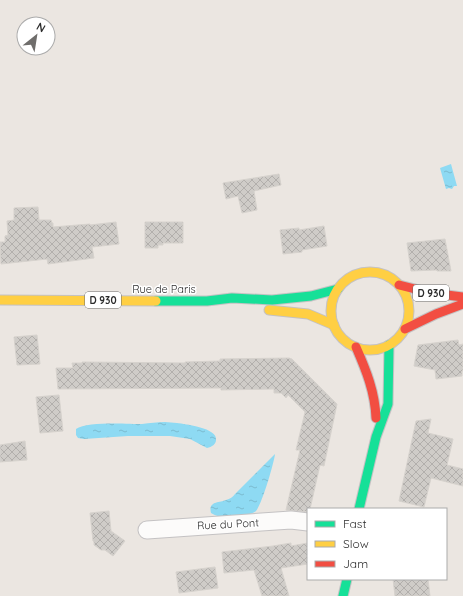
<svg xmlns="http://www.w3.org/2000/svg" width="463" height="596" font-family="Quicksand,sans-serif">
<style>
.water{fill:url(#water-ripples)}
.building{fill:url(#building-cross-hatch);stroke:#d6d2cd}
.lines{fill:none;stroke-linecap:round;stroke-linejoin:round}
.street-casing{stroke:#c4c2c3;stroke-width:19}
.fast-casing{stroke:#c4c2c3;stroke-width:11}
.slow-casing{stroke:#c4c2c3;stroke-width:11}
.jam-casing{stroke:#c4c2c3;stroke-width:11}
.street{stroke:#fcfbfa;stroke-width:17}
.fast{stroke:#16e098;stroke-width:9}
.slow{stroke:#ffcf43;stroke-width:9}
.jam{stroke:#f24e42;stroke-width:9}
.labels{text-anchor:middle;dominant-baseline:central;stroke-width:3;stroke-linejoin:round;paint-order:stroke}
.shield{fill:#fff;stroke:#6b6b6b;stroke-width:1}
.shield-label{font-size:10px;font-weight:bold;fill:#2c2c2c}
.street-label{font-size:11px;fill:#2c2c2c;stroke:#fff}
</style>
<defs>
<pattern id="water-ripples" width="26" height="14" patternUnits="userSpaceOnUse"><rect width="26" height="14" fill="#8edaf3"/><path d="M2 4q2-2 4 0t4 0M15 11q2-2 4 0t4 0" fill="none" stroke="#7bbbd0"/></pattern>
<pattern id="building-cross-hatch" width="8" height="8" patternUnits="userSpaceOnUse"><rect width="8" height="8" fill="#cfccc8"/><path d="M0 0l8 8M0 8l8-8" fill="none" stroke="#b2afac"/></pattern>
</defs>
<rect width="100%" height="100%" fill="#ebe6e1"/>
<g class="water">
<path d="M451,164L457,186H454L452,189L449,188L446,189L440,168Z"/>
<path d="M165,422C169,422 173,423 177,423C185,424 218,428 216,440C216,444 212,447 207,448L190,439L170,436H128L84,439L78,438L76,435V429C87,421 128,424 142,424C150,423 157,422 165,422Z"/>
<path d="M275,454C274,463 262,504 256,511C252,515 241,515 235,516C227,517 218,518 211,513C208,501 219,503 226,500C230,499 233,497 235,494Z"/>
</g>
<g class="building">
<path d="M279,174L281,185L254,191L257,210L242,213L238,196L226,199L223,183Z"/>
<path d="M38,207L39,220H51L52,223H53V227L90,224V225L116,222L119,244L92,247L94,258L48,264L47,259L1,264L0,242H5V236L8,235L7,221L14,220V208Z"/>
<path d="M145,222H183V243H163V245H158V248H145Z"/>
<path d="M324,226L327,246L302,250V252L283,254L280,230L299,228V230Z"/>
<path d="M445,239L451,271H437L436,270L411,271L407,243Z"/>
<path d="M37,335L40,364L17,365L14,337Z"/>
<path d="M458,340L459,345L463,344V371H462V376L436,379L435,370L414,366L418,345Z"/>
<path d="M289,358L292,359L337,404L324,466L320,465L310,509H308V512L286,510L300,450H296L305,412L288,395L286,398L281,393H274V389L221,390V388L58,389L56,368H73L72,363H82V362L185,363V362L220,361V359Z"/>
<path d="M59,395L63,431L40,433L36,397Z"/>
<path d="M431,419L428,433L453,439L447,465L463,469V486L431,478L424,507L399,501L416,421Z"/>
<path d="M25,441L27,460L0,462V445Z"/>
<path d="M109,511L111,531L125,541L113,556L105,550H101L94,545V542L93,541L90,513Z"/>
<path d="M291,543V546L308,543V564L281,568L289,596H262L254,570L224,573L222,552L273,546Z"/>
<path d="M215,567L218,588L179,593L176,572Z"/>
<path d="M393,579H428L430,596H395Z"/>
</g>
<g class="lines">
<g class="street-casing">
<path id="street" d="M147,530L291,520L308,522"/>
</g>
<g class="fast-casing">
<g id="fast">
<path d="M156,301H207L232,298L272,300L311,296L338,289"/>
<path d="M359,509L376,437L388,404L389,345"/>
<path d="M343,596L347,579"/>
</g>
</g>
<g class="slow-casing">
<g id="slow">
<circle cx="370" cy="311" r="39"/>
<path d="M0,300L156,301"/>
<path d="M269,310L308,314L334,325"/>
</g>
</g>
<g class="jam-casing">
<g id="jam">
<path d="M399,285L431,293L463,297"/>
<path d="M405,329L436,314L463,304"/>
<path d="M356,347C366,370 375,392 376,418"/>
</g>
</g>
<use href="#street" class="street"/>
<use href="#fast" class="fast"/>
<use href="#slow" class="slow"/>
<use href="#jam" class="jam"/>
</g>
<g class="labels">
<g class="shield">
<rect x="413" y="285" width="36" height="16" rx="3"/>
<rect x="85" y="292" width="36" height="16" rx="3"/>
</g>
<g class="shield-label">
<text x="431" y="293">D 930</text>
<text x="103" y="300">D 930</text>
</g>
<g class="street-label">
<text x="164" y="289">Rue de Paris</text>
<text transform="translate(228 524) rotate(-3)">Rue du Pont</text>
</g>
</g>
<rect x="307" y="508" width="140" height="72" fill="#ffffff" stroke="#ababab"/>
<rect x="315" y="521" width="20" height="6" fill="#16e098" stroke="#ababab"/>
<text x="343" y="528" font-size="12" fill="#2c2c2c">Fast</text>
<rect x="315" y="541" width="20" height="6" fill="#ffcf43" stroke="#ababab"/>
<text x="343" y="548" font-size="12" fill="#2c2c2c">Slow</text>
<rect x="315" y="561" width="20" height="6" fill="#f24e42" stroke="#ababab"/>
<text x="343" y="568" font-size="12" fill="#2c2c2c">Jam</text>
<g transform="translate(36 36) rotate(30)"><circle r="19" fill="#ffffff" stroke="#ababab"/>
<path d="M0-3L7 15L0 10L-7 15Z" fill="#6f6d6b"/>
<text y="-6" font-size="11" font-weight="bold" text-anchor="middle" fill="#2c2c2c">N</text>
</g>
</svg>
